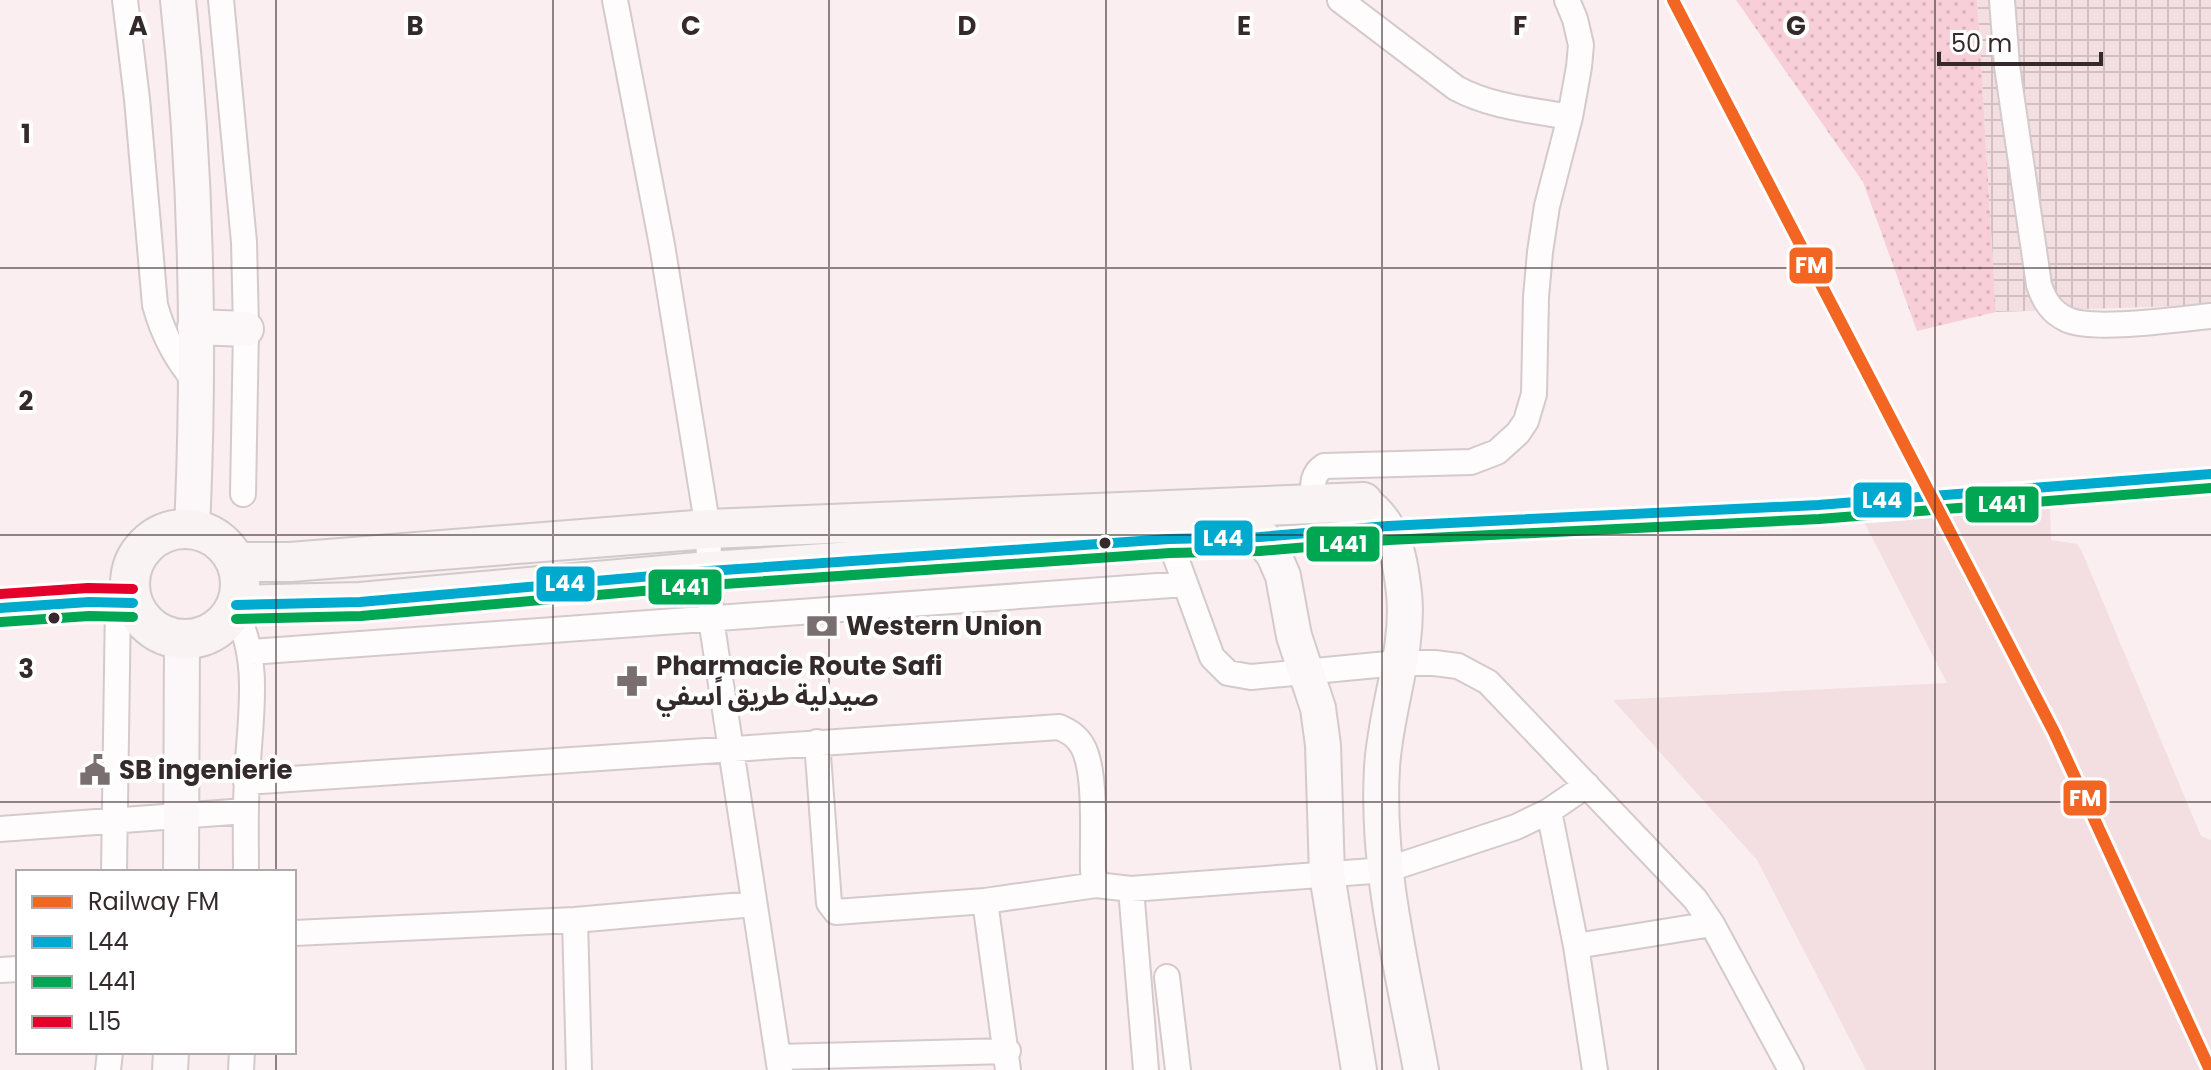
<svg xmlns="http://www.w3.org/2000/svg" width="2211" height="1070" viewBox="0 0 2211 1070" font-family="Poppins,'Noto Sans Arabic',sans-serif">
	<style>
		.built { fill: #f3dee2 }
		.industrial { fill: url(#industrial-grid) }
		.grass { fill: url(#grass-dots) }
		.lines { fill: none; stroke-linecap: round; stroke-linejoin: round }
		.street-casing { stroke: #d4cacc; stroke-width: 28 }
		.secondary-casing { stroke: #d4cacc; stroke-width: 38 }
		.primary-casing { stroke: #d1cacb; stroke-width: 42 }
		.street { stroke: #fefcfd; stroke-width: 24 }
		.secondary { stroke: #fcf7f8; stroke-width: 34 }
		.primary { stroke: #f9f3f4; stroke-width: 38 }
		.bus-1-casing { stroke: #fff; stroke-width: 16 }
		.bus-2-casing { stroke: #fff; stroke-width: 16 }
		.bus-3-casing { stroke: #fff; stroke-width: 16 }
		.bus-1 { stroke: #00a9ce; stroke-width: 10 }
		.bus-2 { stroke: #00a651; stroke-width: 10 }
		.bus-3 { stroke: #e4002b; stroke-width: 10 }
		.rail-1-casing { stroke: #fff; stroke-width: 18 }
		.rail-1 { stroke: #f26522; stroke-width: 12 }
		.grid { fill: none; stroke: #342a2c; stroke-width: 2; stroke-opacity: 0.55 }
		.bus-dot { fill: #342a2c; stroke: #fff; stroke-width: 3 }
		.labels { text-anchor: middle; stroke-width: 8; stroke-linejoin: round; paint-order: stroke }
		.poi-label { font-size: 26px; font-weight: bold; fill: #342a2c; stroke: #fff; text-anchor: start }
		.grid-label { font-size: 26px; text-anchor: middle; font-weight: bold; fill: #342a2c; stroke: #fff; stroke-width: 8; stroke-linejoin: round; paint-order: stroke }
		.line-badge { stroke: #fff; stroke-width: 3 }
		.badge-label { font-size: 22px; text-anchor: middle; font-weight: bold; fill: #fff }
	</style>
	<defs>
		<pattern id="industrial-grid" width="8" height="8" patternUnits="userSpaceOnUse" patternTransform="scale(2)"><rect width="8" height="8" fill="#f3dee2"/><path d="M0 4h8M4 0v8" fill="none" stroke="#d1bfc2"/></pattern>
		<pattern id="grass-dots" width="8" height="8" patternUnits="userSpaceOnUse" patternTransform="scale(2)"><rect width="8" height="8" fill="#f8cfd9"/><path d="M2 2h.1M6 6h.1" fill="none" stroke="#d5b2ba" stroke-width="1.8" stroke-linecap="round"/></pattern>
	</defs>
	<rect width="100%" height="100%" fill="#faeef0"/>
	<path class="built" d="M 2050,507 L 2051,540 L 2077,544 L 2082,552 L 2201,836 L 2211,840 L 2211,1070 L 1866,1070 L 1757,860 L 1613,700 L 1947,683 L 1864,522 Z"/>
	<path class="industrial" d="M 1977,0 L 2211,0 L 2211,305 L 1996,312 Z"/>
	<path class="grass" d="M 1736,0 L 1977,0 L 1996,312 L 1917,331 L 1863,182 Z"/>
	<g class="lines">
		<defs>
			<path id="street" d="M 125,0 L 137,99 L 155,305 C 163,334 175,358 195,381
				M 221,0 L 244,242 L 246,329 L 243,494
				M 615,0 L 662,245 L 708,529 L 711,619 L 780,1070
				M 1340,0 L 1456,88 C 1491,107 1531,110 1570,117
				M 2002,0 L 2007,66 L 2039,285 C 2044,300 2051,312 2066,319 C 2091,332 2179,319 2211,316
				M 1314,503 C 1313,488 1310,475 1324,466 L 1471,462 L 1497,452 L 1518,433 L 1526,421 L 1534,394 L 1536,297 L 1540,252 L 1547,206 L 1570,117 L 1579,67 L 1581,45 L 1575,19 L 1567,0
				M 1169,539 L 1212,657 L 1228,673 L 1251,677 L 1398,663 L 1434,663 L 1458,666 L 1488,682 L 1695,899 L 1712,924 L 1791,1070
				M 234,609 C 263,661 249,722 247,779 C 245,810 246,841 246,872
				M 251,652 L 1185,584
				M 817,742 L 829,903 L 836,912 L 985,901 L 1096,885 L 1131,889 L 1386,870 L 1516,827 L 1549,811 L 1587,785
				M 246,782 L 1059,727 C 1070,732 1077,736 1083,747 C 1097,774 1092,839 1093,871 L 1096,885
				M 1549,811 L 1576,946 L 1595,1070
				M 0,829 L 246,811
				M 114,872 L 118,602
				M 1131,889 L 1146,1070
				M 985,901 L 1008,1070
				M 575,920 L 579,1070
				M 294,933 L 575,920 L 754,904
				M 1576,946 L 1712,924
				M 0,970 L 18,969
				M 1167,977 L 1178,1070
				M 778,1057 L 1008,1051
				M 108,1070 L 110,1052
				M 241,1070 L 242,1052"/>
			<path id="secondary" d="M 178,0 C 197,176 200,352 192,529
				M 195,327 L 246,329
				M 1363,502 C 1394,523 1400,557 1404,593 C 1410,650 1385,710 1382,768 C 1376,869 1403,971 1421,1070
				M 1260,537 L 1274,555 L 1283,576 L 1294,636 L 1318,708 L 1323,745 L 1327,875 L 1359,1070
				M 181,872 L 182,639
				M 170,1070 L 171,1052"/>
			<path id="primary" d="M130 584a55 55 0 1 1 110 0a55 55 0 1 1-110 0Z
				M 236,562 L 290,562 L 708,529 L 1363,502
				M 236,605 L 360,602 L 709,571 L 1169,539 L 1260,537
				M 0,608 L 89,602 L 133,603"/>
		</defs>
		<use href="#street" class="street-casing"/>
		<use href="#secondary" class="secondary-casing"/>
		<use href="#primary" class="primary-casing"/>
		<use href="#street" class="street"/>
		<use href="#secondary" class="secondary"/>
		<use href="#primary" class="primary"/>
		<defs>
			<path id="bus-1" d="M 236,605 L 360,602 L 709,571 L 1169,539 L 1260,537 L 1388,526 L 1818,505 L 2211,474
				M 0,608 L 89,602 L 133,603"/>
			<path id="bus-2" d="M 236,619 L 361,616 L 710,585 L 1170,553 L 1260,551 L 1389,540 L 1819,519 L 2211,488
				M 1,622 L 89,616 L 133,617"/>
			<path id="bus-3" d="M 0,594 L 88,588 L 133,589"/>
		</defs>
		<use href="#bus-1" class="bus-1-casing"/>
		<use href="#bus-2" class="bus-2-casing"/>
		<use href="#bus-3" class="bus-3-casing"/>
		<use href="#bus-1" class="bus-1"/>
		<use href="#bus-2" class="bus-2"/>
		<use href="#bus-3" class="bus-3"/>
		<defs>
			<path id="rail-1" d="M 1673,0 L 2054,732 L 2210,1070"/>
		</defs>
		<use href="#rail-1" class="rail-1-casing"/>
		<use href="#rail-1" class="rail-1"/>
	</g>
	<path class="grid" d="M 276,0 L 276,872M 553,0 L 553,1070M 829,0 L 829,1070M 1106,0 L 1106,1070M 1382,0 L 1382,1070M 1658,0 L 1658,1070M 1935,0 L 1935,1070M 0,268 L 2211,268M 0,535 L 2211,535M 0,802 L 2211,802M 276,1052 L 276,1070"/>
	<defs>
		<symbol id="bank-bare" viewBox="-9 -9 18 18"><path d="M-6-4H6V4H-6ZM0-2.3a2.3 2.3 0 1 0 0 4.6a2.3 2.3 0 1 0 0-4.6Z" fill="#796f71" stroke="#fff" stroke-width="2.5" paint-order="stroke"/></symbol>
		<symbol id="pharmacy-bare" viewBox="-9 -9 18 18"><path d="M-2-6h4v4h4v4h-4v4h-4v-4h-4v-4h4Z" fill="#796f71" stroke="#fff" stroke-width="2.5" paint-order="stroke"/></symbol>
		<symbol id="civic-bare" viewBox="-9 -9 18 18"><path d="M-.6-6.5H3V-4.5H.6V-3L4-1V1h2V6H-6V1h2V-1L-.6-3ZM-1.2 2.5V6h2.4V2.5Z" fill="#796f71" stroke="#fff" stroke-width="2.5" paint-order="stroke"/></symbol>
	</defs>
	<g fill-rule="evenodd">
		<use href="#bank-bare" x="800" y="604" width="44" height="44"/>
		<use href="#pharmacy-bare" x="610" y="659" width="44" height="44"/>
		<use href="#civic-bare" x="73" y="748" width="44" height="44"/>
	</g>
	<g class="bus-dot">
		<circle cx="1105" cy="543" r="7"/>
		<circle cx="54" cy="618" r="7"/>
	</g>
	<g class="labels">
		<g class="poi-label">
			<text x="846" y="635">Western Union</text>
			<text x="656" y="675">Pharmacie Route Safi<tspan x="656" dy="30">صيدلية طريق اًسفي</tspan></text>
			<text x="119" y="779">SB ingenierie</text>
		</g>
	</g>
	<g class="grid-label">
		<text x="138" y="35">A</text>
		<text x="415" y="35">B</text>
		<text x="691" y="35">C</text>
		<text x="967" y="35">D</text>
		<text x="1244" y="35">E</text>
		<text x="1520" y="35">F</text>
		<text x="1796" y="35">G</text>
		<text x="26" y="143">1</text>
		<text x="26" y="410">2</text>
		<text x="26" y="678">3</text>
	</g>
	<g class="line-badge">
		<rect x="1788" y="246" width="46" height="39" rx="8" fill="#f26522"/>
		<rect x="1852" y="481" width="61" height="38" rx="8" fill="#00a9ce"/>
		<rect x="1964" y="485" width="76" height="39" rx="8" fill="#00a651"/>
		<rect x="1193" y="519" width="61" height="38" rx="8" fill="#00a9ce"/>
		<rect x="1305" y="525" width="76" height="38" rx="8" fill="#00a651"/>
		<rect x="535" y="565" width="61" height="38" rx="8" fill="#00a9ce"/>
		<rect x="647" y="568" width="76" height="38" rx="8" fill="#00a651"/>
		<rect x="2062" y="779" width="46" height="38" rx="8" fill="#f26522"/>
	</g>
	<g class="badge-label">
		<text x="1811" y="273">FM</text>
		<text x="1882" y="508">L44</text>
		<text x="2002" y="512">L441</text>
		<text x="1223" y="546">L44</text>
		<text x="1343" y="552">L441</text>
		<text x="565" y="591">L44</text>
		<text x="685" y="595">L441</text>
		<text x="2085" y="806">FM</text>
	</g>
	<rect x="16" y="870" width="280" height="184" fill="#ffffff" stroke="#aeaaab" stroke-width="2"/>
	<rect x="32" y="896" width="40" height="12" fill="#f26522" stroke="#aeaaab" stroke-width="2"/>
	<text x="88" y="910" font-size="24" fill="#342a2c">Railway FM</text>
	<rect x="32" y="936" width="40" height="12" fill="#00a9ce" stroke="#aeaaab" stroke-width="2"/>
	<text x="88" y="950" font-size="24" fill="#342a2c">L44</text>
	<rect x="32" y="976" width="40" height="12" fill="#00a651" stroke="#aeaaab" stroke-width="2"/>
	<text x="88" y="990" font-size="24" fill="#342a2c">L441</text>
	<rect x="32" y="1016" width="40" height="12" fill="#e4002b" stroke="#aeaaab" stroke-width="2"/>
	<text x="88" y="1030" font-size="24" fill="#342a2c">L15</text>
	<path d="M1939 52v12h162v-12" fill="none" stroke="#342a2c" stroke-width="4"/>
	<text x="1951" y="52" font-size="24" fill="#342a2c" stroke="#ffffff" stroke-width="6" paint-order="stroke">50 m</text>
</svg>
